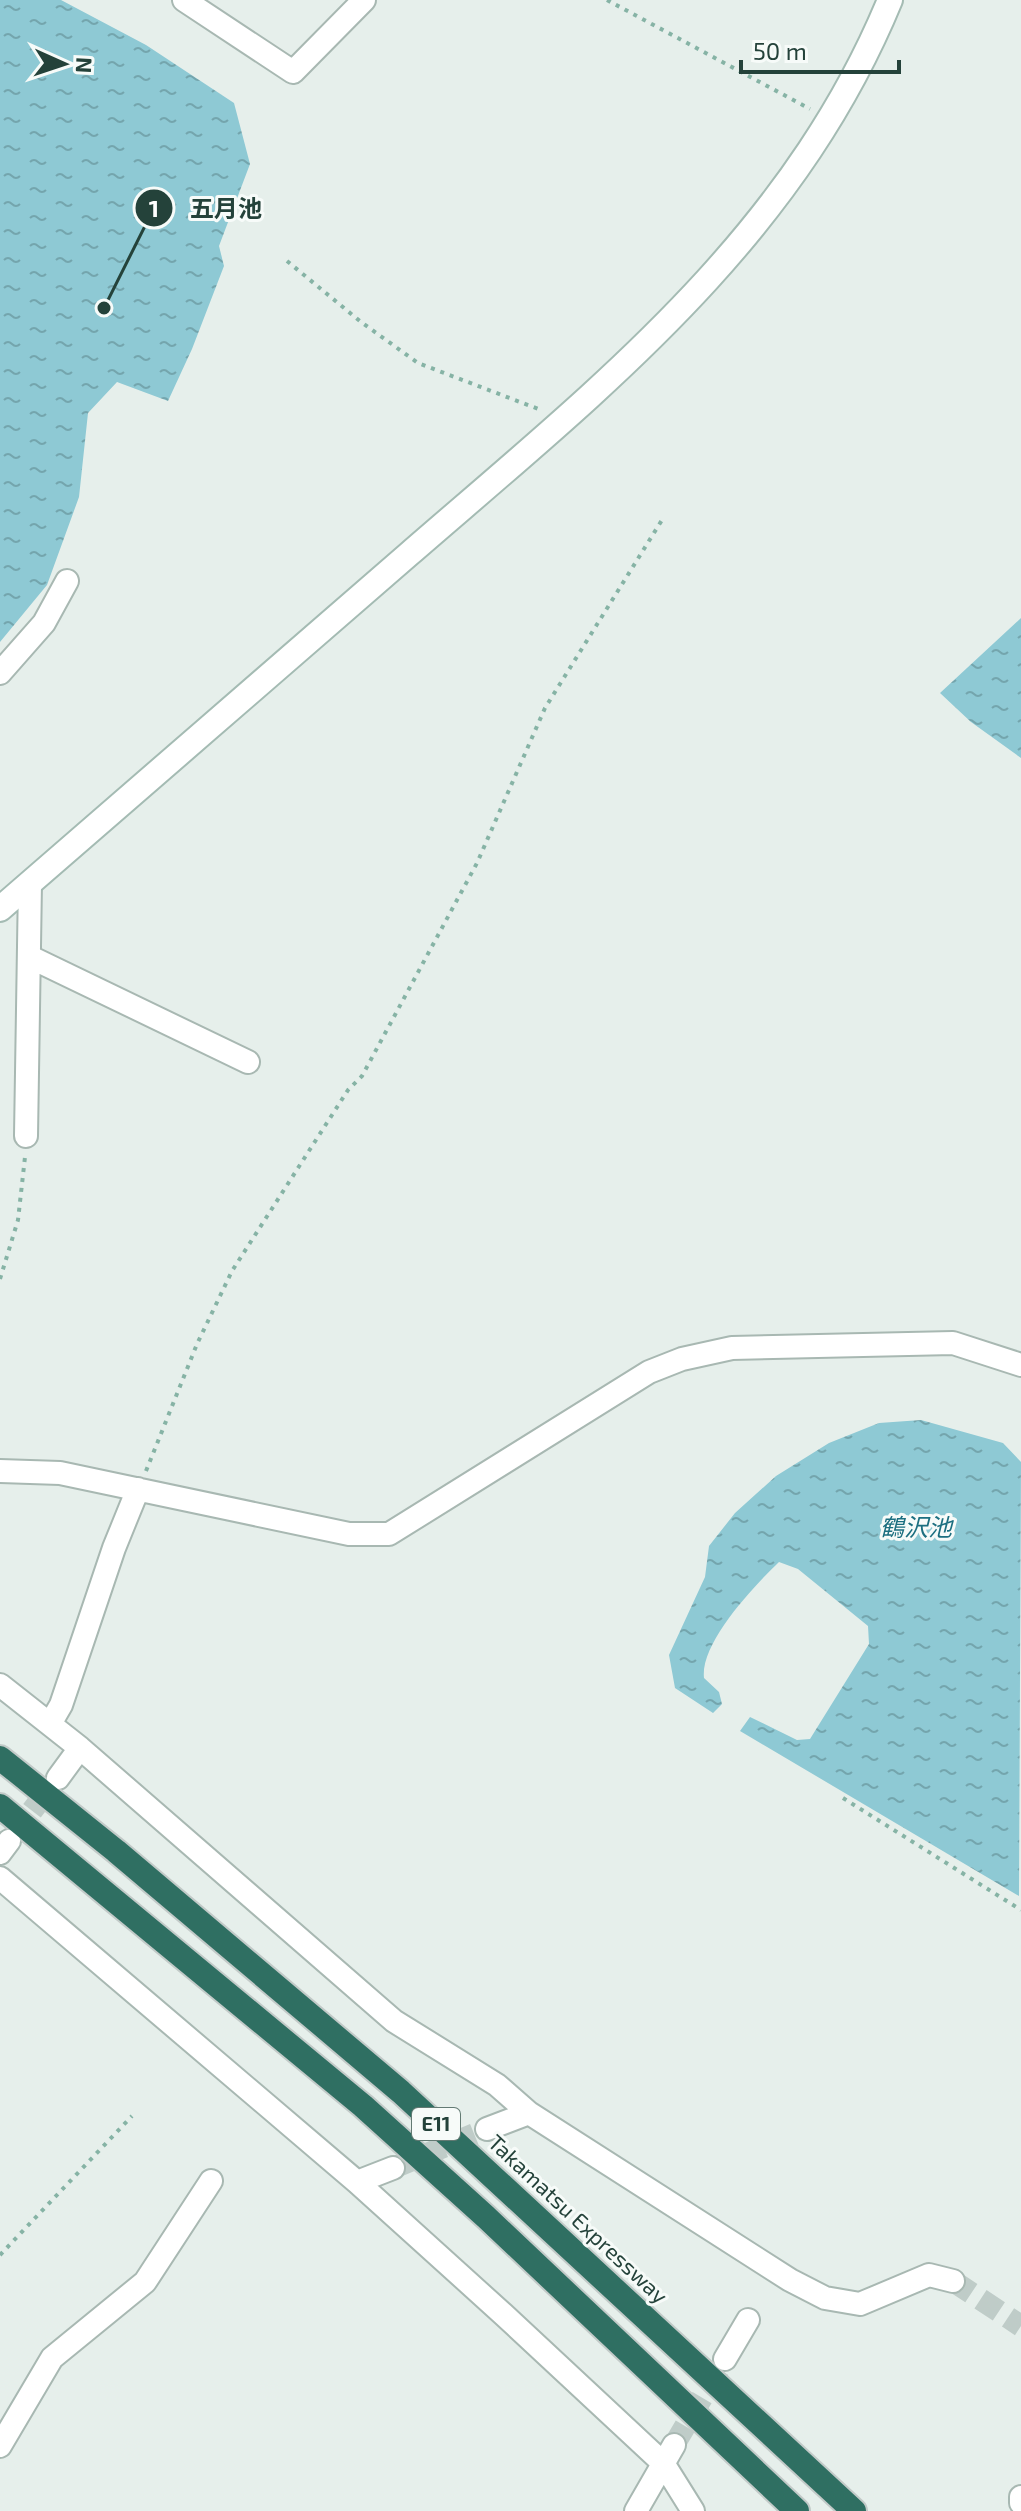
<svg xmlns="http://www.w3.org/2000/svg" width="1021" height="2511" viewBox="0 0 1021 2511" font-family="'Exo 2','Noto Sans JP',sans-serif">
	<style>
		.water { fill: url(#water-ripples) }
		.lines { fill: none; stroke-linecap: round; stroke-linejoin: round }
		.street-tunnel { stroke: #bfccc8; stroke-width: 22; stroke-dasharray: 22 11; stroke-linecap: butt }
		.street-casing { stroke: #a8b8b2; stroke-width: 26 }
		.secondary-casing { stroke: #a4bbb3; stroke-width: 28 }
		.highway-casing { stroke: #c2cac8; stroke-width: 28 }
		.path { stroke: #86b3a5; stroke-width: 4; stroke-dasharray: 4 6; stroke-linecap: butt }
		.street { stroke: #fff; stroke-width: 22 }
		.secondary { stroke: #fff; stroke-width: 24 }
		.highway { stroke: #2f6f62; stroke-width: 24 }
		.labels { text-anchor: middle; stroke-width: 6; stroke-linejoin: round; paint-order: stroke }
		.shield { fill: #f7fbf9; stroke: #637a73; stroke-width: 2 }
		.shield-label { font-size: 20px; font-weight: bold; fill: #24423a }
		.street-label { font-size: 22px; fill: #24423a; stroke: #f7fbf9 }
		.water-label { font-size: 24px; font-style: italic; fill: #1c6f80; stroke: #f7fbf9 }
		.leader { fill: none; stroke: #24423a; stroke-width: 3 }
		.callout-dot { fill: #24423a; stroke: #f7fbf9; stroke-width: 3 }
		.mark-label { font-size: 24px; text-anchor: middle; font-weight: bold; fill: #fff }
		.callout-label { font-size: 24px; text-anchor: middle; font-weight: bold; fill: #24423a; stroke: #f7fbf9; stroke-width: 6; stroke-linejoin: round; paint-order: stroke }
	</style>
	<defs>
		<pattern id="water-ripples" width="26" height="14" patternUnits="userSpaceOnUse" patternTransform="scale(2)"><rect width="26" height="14" fill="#8ec9d4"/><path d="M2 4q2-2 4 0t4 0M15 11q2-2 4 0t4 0" fill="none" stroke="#74a5ad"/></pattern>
	</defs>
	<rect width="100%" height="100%" fill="#e6efeb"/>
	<path class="water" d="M 0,0 L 61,0 L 146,45 L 234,103 L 250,164 L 219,246 L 224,266 L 192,349 L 168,401 L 117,382 L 88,413 L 79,497 L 47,585 L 0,642 Z
		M 1021,618 L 1021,758 L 971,722 L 940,693 Z
		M 921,1420 L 1003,1443 L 1021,1462 L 1019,1896 L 740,1731 L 750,1717 L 797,1740 L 810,1739 L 869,1644 L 868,1626 L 798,1569 L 779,1562 C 754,1586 700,1643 704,1678 L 719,1692 L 722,1704 L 713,1713 L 675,1688 L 669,1655 L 705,1577 L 709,1546 L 735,1513 L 776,1476 L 829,1443 L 879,1423 Z"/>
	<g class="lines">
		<path class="street-tunnel" d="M 12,1837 L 54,1782
			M 393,2168 L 487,2129
			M 953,2281 L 1021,2326
			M 674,2445 L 725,2359"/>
		<defs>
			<path id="street" d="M 184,0 L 293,72 L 364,0
				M 0,673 L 44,623 L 67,581
				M 30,957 L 248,1062
				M 26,1136 L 30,883
				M 0,1471 L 60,1473 L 349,1534 L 389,1534 L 649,1372 L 682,1359 L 732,1348 L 953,1343 L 1021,1365
				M 0,1685 L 80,1748 L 394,2021 L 497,2085 L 529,2113 L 790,2280 L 825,2298 L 860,2304 L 929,2275 L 953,2281
				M 50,1724 L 61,1705 L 114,1548 L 138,1489
				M 58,1778 L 80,1748
				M 0,1853 L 9,1841
				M 0,1878 L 357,2182 L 503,2314 L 663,2463 L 693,2511
				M 487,2129 L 529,2113
				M 357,2182 L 393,2168
				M 725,2359 L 748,2320
				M 0,2446 L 52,2358 L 145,2282 L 211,2181
				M 1021,2497 L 1021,2503
				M 636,2511 L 674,2445"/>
			<path id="secondary" d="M 0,909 C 136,791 273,672 409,554 C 599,389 791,240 890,0"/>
			<path id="highway" d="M 0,1758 L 116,1851 L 401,2092 L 854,2511
				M 0,1806 L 363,2106 L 486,2217 L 797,2511"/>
		</defs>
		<use href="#street" class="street-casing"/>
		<use href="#secondary" class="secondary-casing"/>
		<use href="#highway" class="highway-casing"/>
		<path class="path" d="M 607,0 L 810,109
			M 287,261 L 361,322 L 418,363 L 541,410
			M 0,1279 L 18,1220 L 25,1157
			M 146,1471 L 197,1344 L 232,1271 L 348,1090 L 362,1076 L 477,863 L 545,708 L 662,520
			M 843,1798 L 1021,1910
			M 0,2255 L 132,2116"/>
		<use href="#street" class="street"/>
		<use href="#secondary" class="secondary"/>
		<use href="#highway" class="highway"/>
	</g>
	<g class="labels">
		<rect class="shield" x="412" y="2108" width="48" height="32" rx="6"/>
		<g class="shield-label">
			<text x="436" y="2131">E11</text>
		</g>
		<g class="street-label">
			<text transform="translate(578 2219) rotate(43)" y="8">Takamatsu Expressway</text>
		</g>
		<g class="water-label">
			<text x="916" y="1536">鶴沢池</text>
		</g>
	</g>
	<path class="leader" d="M104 308L154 208"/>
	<g class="callout-dot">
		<circle cx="104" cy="308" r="8"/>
		<circle cx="154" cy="208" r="20"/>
	</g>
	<g class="mark-label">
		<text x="154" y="217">1</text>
	</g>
	<g class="callout-label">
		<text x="226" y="217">五月池</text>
	</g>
	<g transform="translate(64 64) rotate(93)" stroke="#f7fbf9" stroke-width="6" paint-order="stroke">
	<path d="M0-6L14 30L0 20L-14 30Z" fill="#24423a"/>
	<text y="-12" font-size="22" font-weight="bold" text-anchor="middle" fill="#24423a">N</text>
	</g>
	<path d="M741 60v12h158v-12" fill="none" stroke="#24423a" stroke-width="4"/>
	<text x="753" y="60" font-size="24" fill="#24423a" stroke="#f7fbf9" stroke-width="6" paint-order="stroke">50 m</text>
</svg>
